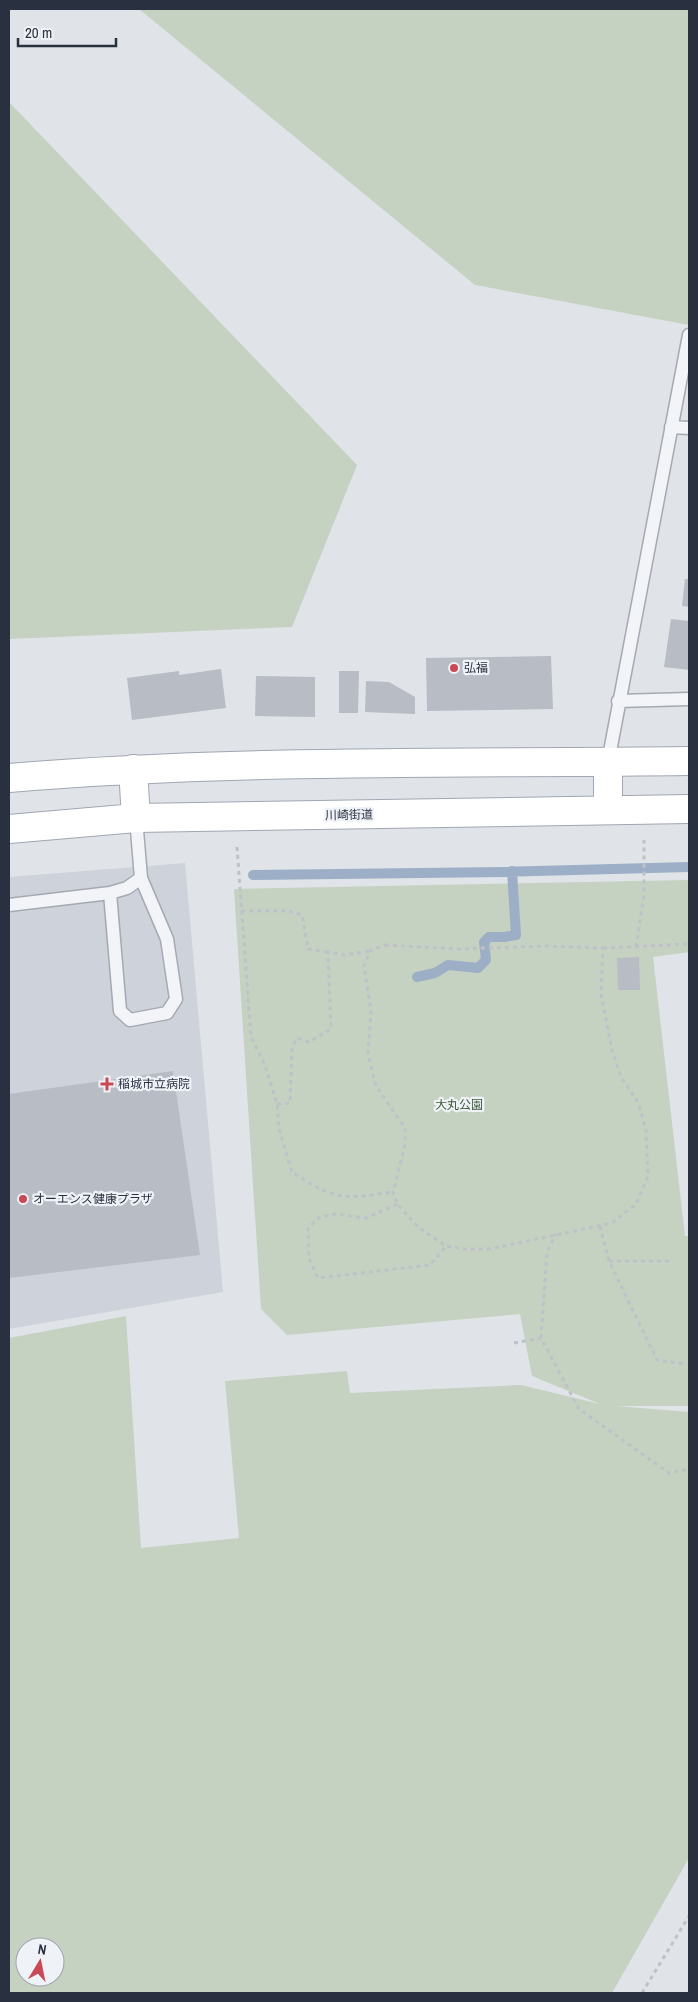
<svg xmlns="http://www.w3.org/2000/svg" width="698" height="2002" viewBox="0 0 698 2002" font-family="'Archivo Narrow','Noto Sans JP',sans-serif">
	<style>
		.built { fill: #ced2da }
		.green { fill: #c5d2c1; fill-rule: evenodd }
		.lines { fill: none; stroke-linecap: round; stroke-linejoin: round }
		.stream { stroke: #9cafc7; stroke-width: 10 }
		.building { fill: #b7bcc5 }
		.service-casing { stroke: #a5aab2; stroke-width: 15 }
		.primary-casing { stroke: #9fa7b3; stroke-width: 30 }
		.path { stroke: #bec1c7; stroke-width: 3; stroke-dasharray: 4 4; stroke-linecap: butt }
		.service { stroke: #f2f4f7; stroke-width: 12 }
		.primary { stroke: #fff; stroke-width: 28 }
		.poi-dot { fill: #c94957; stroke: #eff2f6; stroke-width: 2 }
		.labels { text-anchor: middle; stroke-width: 4.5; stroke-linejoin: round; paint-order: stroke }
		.poi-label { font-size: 12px; fill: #29303f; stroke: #eff2f6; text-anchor: start }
		.street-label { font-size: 12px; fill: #29303f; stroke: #eff2f6 }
		.park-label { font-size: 12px; fill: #3c5a37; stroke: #eff2f6 }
	</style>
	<rect width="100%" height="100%" fill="#e0e3e8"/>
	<path class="built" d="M 185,863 L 223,1292 L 9,1329 L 9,877 Z"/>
	<path class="green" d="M 139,9 L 689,9 L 689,325 L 475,285 Z
		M 9,102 L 357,465 L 292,627 L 9,639 Z
		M 689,880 L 689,952 L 653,957 L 685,1236 L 689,1236 L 689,1406 L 616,1406 L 689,1412 L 689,1858 L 612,1993 L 9,1993 L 9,1338 L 126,1316 L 141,1548 L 239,1538 L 225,1381 L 347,1371 L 350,1393 L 521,1385 L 600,1404 L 532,1376 L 520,1314 L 287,1335 L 261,1309 L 234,889 ZM 25,1947 L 55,1947 L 55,1977 L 25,1977 Z"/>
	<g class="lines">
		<path class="stream" d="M 253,875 L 502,872 L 689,867
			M 417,977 L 435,973 L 448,965 L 478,968 L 486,960 L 484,942 L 489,937 L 505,937 L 516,935 L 512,871"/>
	</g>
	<path class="building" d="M 685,579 L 689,579 L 689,607 L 682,606 Z
		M 671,619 L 689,621 L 689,670 L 664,667 Z
		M 551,656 L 553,709 L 427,711 L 426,658 Z
		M 221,669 L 226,708 L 132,720 L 127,678 L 179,671 L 179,675 Z
		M 339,671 L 359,671 L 358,713 L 339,713 Z
		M 256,676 L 315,677 L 315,717 L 255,716 Z
		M 366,681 L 389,682 L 415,697 L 415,714 L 365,712 Z
		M 639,957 L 640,990 L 618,990 L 617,958 Z
		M 173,1071 L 200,1255 L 9,1278 L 9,1094 Z"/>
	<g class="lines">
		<defs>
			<path id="service" d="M 671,427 L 689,428
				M 618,701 L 689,699
				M 608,762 L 689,335
				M 110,893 L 120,1011 L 130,1020 L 167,1013 L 176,999 L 167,939 L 141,878 L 136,818
				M 9,905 L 110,893 L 127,888 L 141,878"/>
			<path id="primary" d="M 608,762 L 608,810
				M 133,769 L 136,818
				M 9,778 C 235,759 462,764 689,761
				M 9,829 L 136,818 L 689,809"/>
		</defs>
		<use href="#service" class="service-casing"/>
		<use href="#primary" class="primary-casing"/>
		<path class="path" d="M 237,847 L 251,1037 L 265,1065 L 277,1104 L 279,1129 L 292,1172 C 305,1180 318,1190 334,1194 C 352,1200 374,1194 393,1192
			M 241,911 L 289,911 L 302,915 L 308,949 L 328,952
			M 385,945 L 458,949 L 546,946 L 603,948 L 601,994 L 612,1050 L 621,1077 L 638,1102 L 646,1130 L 648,1176 L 636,1204 L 612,1223 L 490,1249 L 464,1249 L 446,1246 L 418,1227 L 397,1204 L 393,1192 L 405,1145 L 405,1128 L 376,1086 L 368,1054 L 371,1011 L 364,966 L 370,951 Z
			M 636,947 L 644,895 L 644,840
			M 603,948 L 689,944
			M 277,1104 L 290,1103 L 292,1048 L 297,1038 L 309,1042 L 331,1029 L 328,952 L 345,955 L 370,951
			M 397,1204 L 366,1218 L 336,1214 L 320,1217 L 308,1228 L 309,1259 L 318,1278 L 430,1265 L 446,1246
			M 600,1226 L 609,1261 L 657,1360 L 685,1364
			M 609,1261 L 673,1261
			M 541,1338 L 547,1252 L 556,1234
			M 514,1343 L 541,1338 L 579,1409 L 669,1473 L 689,1469
			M 642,1993 L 689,1916"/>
		<use href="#service" class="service"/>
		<use href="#primary" class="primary"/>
	</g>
	<g class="poi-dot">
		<circle cx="454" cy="668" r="5"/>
		<path d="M104.5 1076.5h5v5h5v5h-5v5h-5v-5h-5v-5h5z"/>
		<circle cx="23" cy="1199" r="5"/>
	</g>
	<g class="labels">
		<g class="poi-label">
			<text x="464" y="672">弘福</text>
			<text x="118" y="1088">稲城市立病院</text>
			<text x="33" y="1203">オーエンス健康プラザ</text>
		</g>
		<g class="street-label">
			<text transform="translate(349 815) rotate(-1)" y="4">川崎街道</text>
		</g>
		<g class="park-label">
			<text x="459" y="1109">大丸公園</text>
		</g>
	</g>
	<rect width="698" height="2002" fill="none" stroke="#29303f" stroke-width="20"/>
	<g transform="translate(40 1962) rotate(10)"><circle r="24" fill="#eff2f6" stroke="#a0a4ad"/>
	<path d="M0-4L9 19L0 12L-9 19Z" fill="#c94957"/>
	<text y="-8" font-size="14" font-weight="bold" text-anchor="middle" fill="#29303f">N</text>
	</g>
	<path d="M18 38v8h98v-8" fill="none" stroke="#29303f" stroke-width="2.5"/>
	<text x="25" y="38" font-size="15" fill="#29303f" stroke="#eff2f6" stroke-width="4" paint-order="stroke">20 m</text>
</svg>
